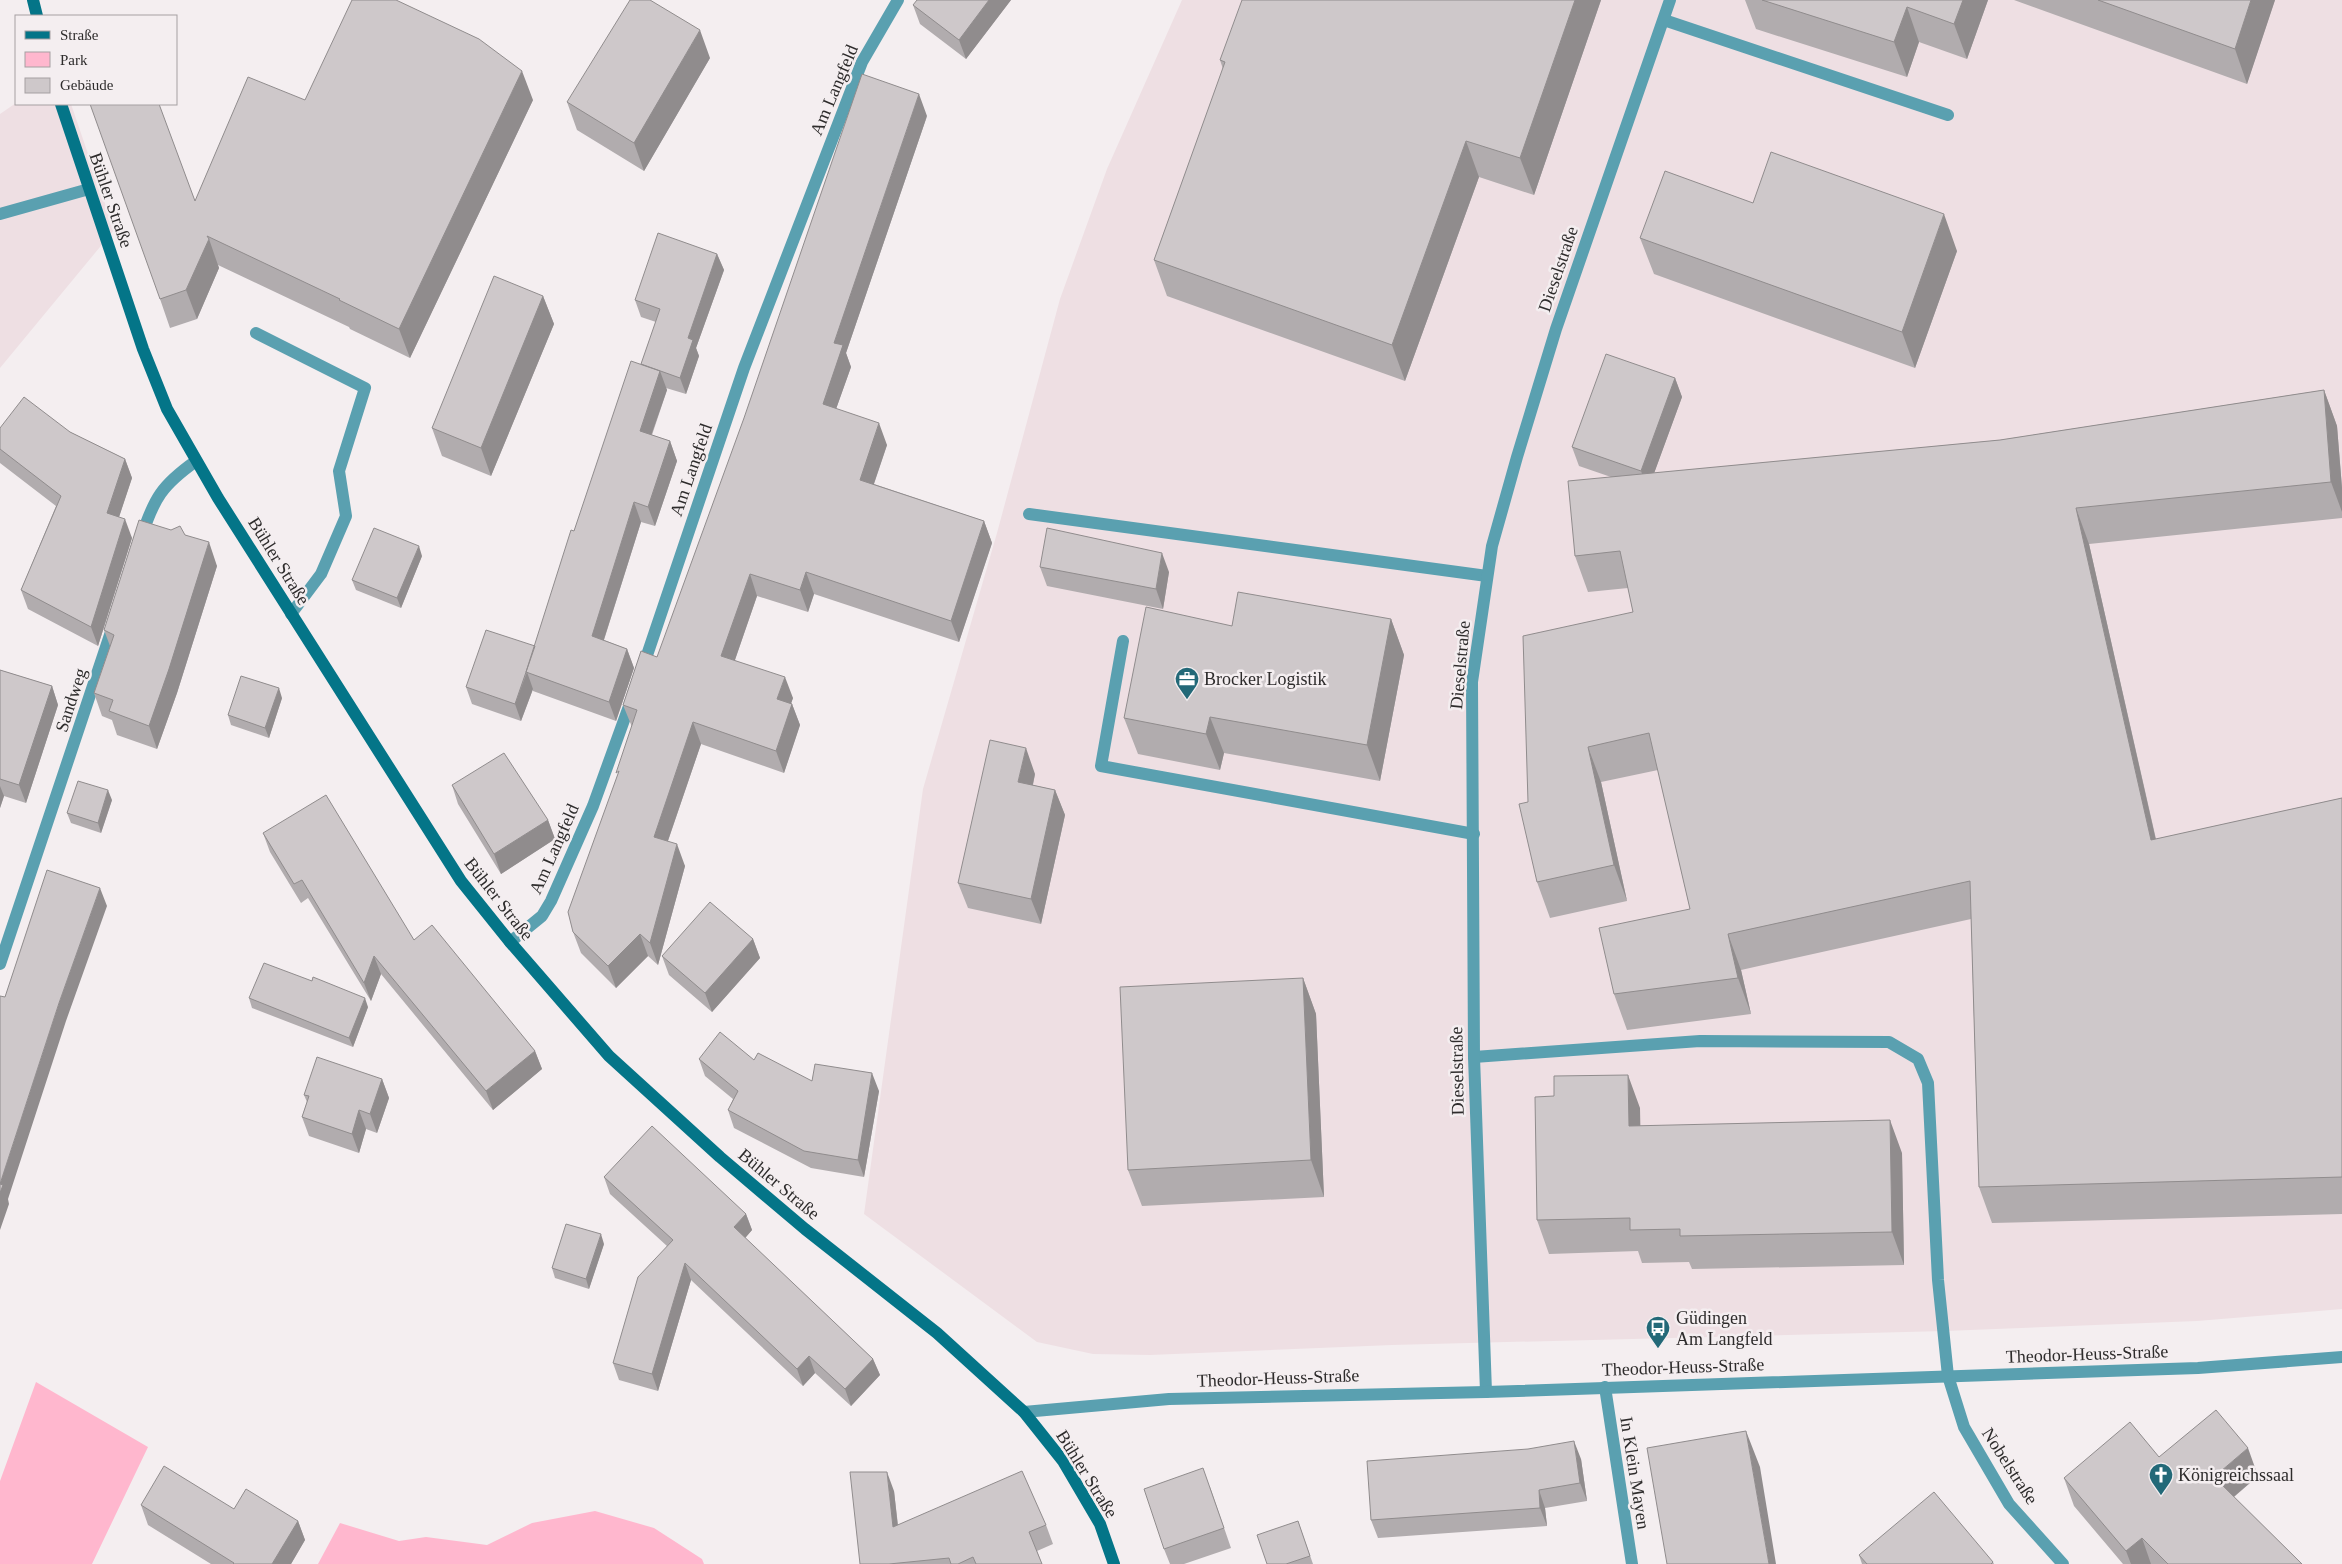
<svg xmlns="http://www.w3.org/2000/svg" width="2342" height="1564" viewBox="0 0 2342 1564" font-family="Georgia,serif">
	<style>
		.built { fill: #eedfe3 }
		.green { fill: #ffb7ce }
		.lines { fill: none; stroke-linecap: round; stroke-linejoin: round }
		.service { stroke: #5aa0b0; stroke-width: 12 }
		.minor { stroke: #5aa0b0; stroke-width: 12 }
		.tertiary { stroke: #5aa0b0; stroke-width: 12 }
		.secondary { stroke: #047588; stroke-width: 12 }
		.wall { fill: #b1acae }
		.shaded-wall { fill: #908c8d }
		.building { fill: #cec8ca; stroke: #908c8d }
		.labels { text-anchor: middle; stroke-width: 5; stroke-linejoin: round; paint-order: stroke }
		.street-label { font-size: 18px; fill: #2e2c2c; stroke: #f4eef0 }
		.poi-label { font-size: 18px; fill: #2e2c2c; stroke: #f4eef0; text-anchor: start }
	</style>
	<rect width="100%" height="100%" fill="#f4eef0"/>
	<path class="built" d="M 1182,0 L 2342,0 L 2342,1309 L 2197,1321 L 1945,1331 L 1392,1345 L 1150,1355 L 1093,1354 L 1037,1342 L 864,1214 L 923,789 L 997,533 L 1060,299 L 1107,169 Z
		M 16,103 L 71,104 L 114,230 L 0,368 L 0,114 Z"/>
	<path class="green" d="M 36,1382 L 148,1447 L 92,1564 L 0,1564 L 0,1481 Z
		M 595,1511 L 654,1528 L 702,1559 L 704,1564 L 318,1564 L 340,1523 L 399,1541 L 426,1537 L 487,1545 L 532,1523 Z"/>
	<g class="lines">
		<path class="service" d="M 1664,20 L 1948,115
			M 0,214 L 89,189
			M 256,333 L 365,388 L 339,471 L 346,516 L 321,574 L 291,614
			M 1029,514 L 1487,576
			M 1123,641 L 1101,766 L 1474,834
			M 1474,1057 L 1700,1041 L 1889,1042 L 1918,1059 L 1928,1083 L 1938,1280 L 1948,1376
			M 1605,1387 L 1632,1564"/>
		<path class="minor" d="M 141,538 C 154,498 162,485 196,461
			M 642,670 L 744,368 L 862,62 L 898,0
			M 510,942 L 542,916 L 551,901 L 593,806 L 632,698
			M 0,964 L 113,626
			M 1948,1376 L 1964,1427 L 2009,1504 L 2063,1564
			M 1486,1392 L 1474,1057 L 1472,682 L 1492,546 L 1517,457 L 1556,329 L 1670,0"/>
		<path class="tertiary" d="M 1024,1412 L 1169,1399 L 1486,1392 L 2198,1368 L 2342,1357"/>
		<path class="secondary" d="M 33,0 L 37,16
			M 61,104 L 143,349 L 167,409 L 218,498 L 461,881 L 510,942 L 609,1056 L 720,1157 L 805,1229 L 937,1333 L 1024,1412 L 1063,1461 L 1100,1524 L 1114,1564"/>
	</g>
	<path class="wall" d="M 1011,0 L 966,59 L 920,24 L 913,5 Z
		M 1601,0 L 1534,195 L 1479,177 L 1405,381 L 1167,296 L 1154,260 L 1223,69 L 1220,60 Z
		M 1745,0 L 1988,0 L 1967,59 L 1919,42 L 1907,77 L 1756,29 Z
		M 2014,0 L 2275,0 L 2247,84 Z
		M 710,58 L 644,171 L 577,130 L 567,102 Z
		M 305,100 L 533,100 L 410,358 L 350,329 L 349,327 L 218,265 L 219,268 L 197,319 L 170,328 L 160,299 L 195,201 Z
		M 927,116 L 846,353 L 851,367 L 836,409 L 887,445 L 874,484 L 984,521 L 992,543 L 959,642 L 814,594 L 808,612 L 757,596 L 735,660 L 793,698 L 791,703 L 792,704 L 800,725 L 784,773 L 701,744 L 668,841 L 685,866 L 658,965 L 648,956 L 616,988 L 581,953 L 573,932 L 632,727 L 623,705 L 657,657 Z
		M 1640,238 L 1957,251 L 1915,368 L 1654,274 Z
		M 717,254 L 724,270 L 696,348 L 699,356 L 686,394 L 666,388 L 667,390 L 652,435 L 670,441 L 677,461 L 655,526 L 641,522 L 604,640 L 627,649 L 634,668 L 616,721 L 533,691 L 533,689 L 521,721 L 472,704 L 466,687 L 535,646 L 574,531 L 641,364 L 656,322 L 641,317 L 635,300 Z
		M 543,296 L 554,324 L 491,476 L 442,456 L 432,428 Z
		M 1675,378 L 1682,397 L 1654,473 L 2000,440 L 2324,390 L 2337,426 L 2342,488 L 2342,518 L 2089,544 L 2156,839 L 2342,798 L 2342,1214 L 1992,1223 L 1979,1187 L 1971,919 L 1741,970 L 1751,1014 L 1627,1030 L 1614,994 L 1690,909 L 1658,770 L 1601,782 L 1627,901 L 1550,918 L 1537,882 L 1528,802 L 1633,612 L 1628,588 L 1588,592 L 1575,556 L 1611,477 L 1579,466 L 1572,447 Z
		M 0,428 L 70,432 L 125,459 L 132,478 L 119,517 L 132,538 L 98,646 L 28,609 L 21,590 L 56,506 L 0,463 Z
		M 185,535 L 217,566 L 177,693 L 157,749 L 117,735 L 112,720 L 102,716 L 94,693 L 110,646 L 104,630 Z
		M 422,556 L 401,608 L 356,590 L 352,580 Z
		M 1040,567 L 1169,572 L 1163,609 L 1047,586 Z
		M 1391,619 L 1404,655 L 1380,781 L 1224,753 L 1220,770 L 1138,754 L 1124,718 L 1232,626 Z
		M 0,670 L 52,686 L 58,705 L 26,803 L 4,796 L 0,808 Z
		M 282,698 L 269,738 L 231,725 L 228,715 Z
		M 1035,774 L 1033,785 L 1055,790 L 1065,815 L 1041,924 L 968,908 L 958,883 Z
		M 452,785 L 548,820 L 555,839 L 501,874 L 458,804 Z
		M 112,800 L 101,833 L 71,823 L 67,813 Z
		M 263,833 L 414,940 L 535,1051 L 542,1069 L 493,1110 L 381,974 L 371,1001 L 308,898 L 301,903 L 270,852 Z
		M 753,939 L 760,958 L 712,1012 L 669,975 L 662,956 Z
		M 1303,978 L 1316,1014 L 1324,1197 L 1142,1206 L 1128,1170 Z
		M 249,998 L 368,1007 L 353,1047 L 252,1008 Z
		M 699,1059 L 754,1060 L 812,1081 L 879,1091 L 864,1177 L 811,1168 L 734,1128 L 728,1110 L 733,1099 L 705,1076 Z
		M 382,1079 L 389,1098 L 377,1133 L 366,1129 L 359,1153 L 309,1136 L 302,1117 L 307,1102 L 304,1095 Z
		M 1554,1096 L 1640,1108 L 1640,1126 L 1902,1153 L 1904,1265 L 1692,1269 L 1689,1262 L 1642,1263 L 1638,1251 L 1549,1254 L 1537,1220 Z
		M 604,1177 L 746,1214 L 752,1230 L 745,1238 L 873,1359 L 880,1375 L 851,1406 L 815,1373 L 803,1386 L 691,1280 L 658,1391 L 619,1380 L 613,1363 L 667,1246 L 610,1194 Z
		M 604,1244 L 589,1289 L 555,1278 L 552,1268 Z
		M 2159,1457 L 2258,1476 L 2234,1497 L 2302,1564 L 2123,1564 L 2074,1506 L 2064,1478 Z
		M 1581,1459 L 1587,1501 L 1545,1508 L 1547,1526 L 1378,1538 L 1371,1520 Z
		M 1210,1487 L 1231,1548 L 1184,1564 L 1170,1564 L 1164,1549 Z
		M 894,1491 L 898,1525 L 1046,1525 L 1053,1544 L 1037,1551 L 1042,1564 L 860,1564 Z
		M 141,1505 L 234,1509 L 298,1521 L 305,1540 L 291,1564 L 211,1564 L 148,1525 Z
		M 1298,1521 L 1313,1564 L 1267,1564 Z
		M 1859,1555 L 1993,1562 L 1994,1564 L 1862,1564 Z"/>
	<path class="shaded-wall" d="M 989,0 L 1011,0 L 966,59 L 959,40 Z
		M 1575,0 L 1601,0 L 1534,195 L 1520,158 Z
		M 1963,0 L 1988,0 L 1967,59 L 1954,24 Z
		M 2251,0 L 2275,0 L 2247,84 L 2235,49 Z
		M 1907,7 L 1919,42 L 1907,77 L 1894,42 Z
		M 700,30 L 710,58 L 644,171 L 634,143 Z
		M 522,71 L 533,100 L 410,358 L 399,329 Z
		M 919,94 L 927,116 L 846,353 L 851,367 L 830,426 L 823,404 L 834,343 Z
		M 1466,141 L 1479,177 L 1405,381 L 1392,345 Z
		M 1944,214 L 1957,251 L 1915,368 L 1902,332 Z
		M 209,239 L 219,268 L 197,319 L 186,290 Z
		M 717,254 L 724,270 L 696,348 L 699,356 L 686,394 L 680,378 L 688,338 Z
		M 543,296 L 554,324 L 491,476 L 481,448 Z
		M 660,371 L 667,390 L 646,450 L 640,431 Z
		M 1675,378 L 1682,397 L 1648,490 L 1641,471 Z
		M 2324,390 L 2337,426 L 2342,488 L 2342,512 L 2331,482 Z
		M 879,423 L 887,445 L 868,501 L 860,480 Z
		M 670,441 L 677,461 L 655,526 L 648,507 Z
		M 125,459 L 132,478 L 114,532 L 107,513 Z
		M 634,502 L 641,522 L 599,655 L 592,636 Z
		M 2076,508 L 2089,544 L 2164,876 L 2151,840 Z
		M 125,519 L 132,538 L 98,646 L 91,627 Z
		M 984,521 L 992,543 L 959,642 L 951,621 Z
		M 209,542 L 217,566 L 177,693 L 157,749 L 149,726 Z
		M 419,546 L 422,556 L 401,608 L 397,598 Z
		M 1162,553 L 1169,572 L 1163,609 L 1156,589 Z
		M 806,572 L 814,594 L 808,612 L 800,590 Z
		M 750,574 L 757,596 L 729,677 L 721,656 Z
		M 1391,619 L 1404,655 L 1380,781 L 1367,745 Z
		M 627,649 L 634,668 L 616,721 L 609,702 Z
		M 527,672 L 533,689 L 521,721 L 515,704 Z
		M 785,677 L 793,698 L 785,721 L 777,699 Z
		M 52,686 L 58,705 L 26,803 L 19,785 Z
		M 279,688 L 282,698 L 269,738 L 265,728 Z
		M 792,704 L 800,725 L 784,773 L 776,751 Z
		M 1210,717 L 1224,753 L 1220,770 L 1206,734 Z
		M 693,722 L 701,744 L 662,858 L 654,837 Z
		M 1588,747 L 1601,782 L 1627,901 L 1614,865 Z
		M 1026,748 L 1035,774 L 1028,807 L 1018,782 Z
		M 0,786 L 4,796 L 0,808 Z
		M 108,790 L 112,800 L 101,833 L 98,823 Z
		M 1055,790 L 1065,815 L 1041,924 L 1031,899 Z
		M 548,820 L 555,839 L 501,874 L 494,854 Z
		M 677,844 L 685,866 L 658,965 L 650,943 Z
		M 100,888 L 107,906 L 66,1021 L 8,1199 L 9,1204 L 0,1230 L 0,1184 L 59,1003 Z
		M 640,934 L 648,956 L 616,988 L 608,966 Z
		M 1728,934 L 1741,970 L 1751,1014 L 1738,978 Z
		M 753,939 L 760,958 L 712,1012 L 705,993 Z
		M 374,956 L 381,974 L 371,1001 L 364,983 Z
		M 1303,978 L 1316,1014 L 1324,1197 L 1311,1160 Z
		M 365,998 L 368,1007 L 353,1047 L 349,1038 Z
		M 535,1051 L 542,1069 L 493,1110 L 486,1091 Z
		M 872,1073 L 879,1091 L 864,1177 L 858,1160 Z
		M 1628,1075 L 1640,1108 L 1641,1159 L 1629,1126 Z
		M 382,1079 L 389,1098 L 377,1133 L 370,1114 Z
		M 359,1110 L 366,1129 L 359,1153 L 352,1134 Z
		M 1890,1120 L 1902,1153 L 1904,1265 L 1892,1232 Z
		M 746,1214 L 752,1230 L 740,1244 L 734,1227 Z
		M 601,1234 L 604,1244 L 589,1289 L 586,1279 Z
		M 685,1263 L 691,1280 L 658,1391 L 652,1374 Z
		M 809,1356 L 815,1373 L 803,1386 L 797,1369 Z
		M 873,1359 L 880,1375 L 851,1406 L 845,1389 Z
		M 1746,1431 L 1760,1467 L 1776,1564 L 1769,1564 Z
		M 1574,1441 L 1581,1459 L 1587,1501 L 1580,1483 Z
		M 2248,1448 L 2258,1476 L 2224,1505 L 2214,1477 Z
		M 887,1472 L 894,1491 L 900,1546 L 893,1527 Z
		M 1539,1490 L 1545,1508 L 1547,1526 L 1540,1508 Z
		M 298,1521 L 305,1540 L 291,1564 L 272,1564 Z
		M 2142,1538 L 2151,1564 L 2131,1564 L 2126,1551 Z"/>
	<path class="building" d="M 352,0 L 396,0 L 479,39 L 522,71 L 399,329 L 339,300 L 340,299 L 207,236 L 209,239 L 186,290 L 160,299 L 90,104 L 159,104 L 195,201 L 248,77 L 305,100 Z
		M 630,0 L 650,0 L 700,30 L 634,143 L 567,102 Z
		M 917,0 L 989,0 L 959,40 L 913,5 Z
		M 1242,0 L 1575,0 L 1520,158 L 1466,141 L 1392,345 L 1154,260 L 1225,62 L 1220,60 Z
		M 1762,0 L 1963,0 L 1954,24 L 1907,7 L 1894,42 Z
		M 2098,0 L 2251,0 L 2235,49 Z
		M 862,74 L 919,94 L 834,343 L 843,345 L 823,404 L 879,423 L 860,480 L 984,521 L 951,621 L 806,572 L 800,590 L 750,574 L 721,656 L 785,677 L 777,699 L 792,704 L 776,751 L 693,722 L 654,837 L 677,844 L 650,943 L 640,934 L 608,966 L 573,932 L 568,912 L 619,771 L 616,773 L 637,710 L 623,705 L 641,651 L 657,657 L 744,418 Z
		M 1771,152 L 1944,214 L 1902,332 L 1640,238 L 1665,171 L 1753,203 Z
		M 658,233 L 717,254 L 688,338 L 693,340 L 680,378 L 641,364 L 660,309 L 635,300 Z
		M 494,276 L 543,296 L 481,448 L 432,428 Z
		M 1606,354 L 1675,378 L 1641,471 L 1572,447 Z
		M 631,361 L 660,371 L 640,431 L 670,441 L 648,507 L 634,502 L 592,636 L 627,649 L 609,702 L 526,672 L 571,530 L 574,531 Z
		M 2324,390 L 2331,482 L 2076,508 L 2151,840 L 2342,798 L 2342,1177 L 1979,1187 L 1970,881 L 1728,934 L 1738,978 L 1614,994 L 1599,928 L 1690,909 L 1649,733 L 1588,747 L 1614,865 L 1537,882 L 1519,804 L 1528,802 L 1523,636 L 1633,612 L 1620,551 L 1575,556 L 1568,481 L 2000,440 Z
		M 24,397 L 70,432 L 125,459 L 107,513 L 125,519 L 91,627 L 21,590 L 61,496 L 0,449 L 0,428 Z
		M 139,520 L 171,530 L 180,526 L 185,535 L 209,542 L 169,669 L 149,726 L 109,711 L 113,700 L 94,693 L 114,635 L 104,630 Z
		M 374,528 L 419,546 L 397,598 L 352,580 Z
		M 1047,528 L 1162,553 L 1156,589 L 1040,567 Z
		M 1238,592 L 1391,619 L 1367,745 L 1210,717 L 1206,734 L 1124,718 L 1146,607 L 1232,626 Z
		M 486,630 L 535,646 L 515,704 L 466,687 Z
		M 0,670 L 52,686 L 19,785 L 0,779 Z
		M 241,676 L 279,688 L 265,728 L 228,715 Z
		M 990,740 L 1026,748 L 1018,782 L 1055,790 L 1031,899 L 958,883 Z
		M 504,753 L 548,820 L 494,854 L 452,785 Z
		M 78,781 L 108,790 L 98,823 L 67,813 Z
		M 326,795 L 414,940 L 432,925 L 535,1051 L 486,1091 L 374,956 L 364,983 L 302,880 L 294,884 L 263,833 Z
		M 47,870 L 100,888 L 59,1003 L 0,1184 L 0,996 L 5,997 Z
		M 710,902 L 753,939 L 705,993 L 662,956 Z
		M 264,963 L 312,981 L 313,977 L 365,998 L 349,1038 L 249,998 Z
		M 1303,978 L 1311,1160 L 1128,1170 L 1120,987 Z
		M 720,1032 L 754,1060 L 758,1053 L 812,1081 L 815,1064 L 872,1073 L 858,1160 L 804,1151 L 728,1110 L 738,1091 L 699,1059 Z
		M 317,1057 L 382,1079 L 370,1114 L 359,1110 L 352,1134 L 302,1117 L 309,1096 L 304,1095 Z
		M 1628,1075 L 1629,1126 L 1890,1120 L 1892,1232 L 1680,1236 L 1680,1229 L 1630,1230 L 1630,1218 L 1537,1220 L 1535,1097 L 1554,1096 L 1554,1076 Z
		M 652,1126 L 746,1214 L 734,1227 L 873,1359 L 845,1389 L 809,1356 L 797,1369 L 685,1263 L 652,1374 L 613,1363 L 638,1277 L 673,1240 L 604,1177 Z
		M 0,1184 L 3,1185 L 0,1193 Z
		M 566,1224 L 601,1234 L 586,1279 L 552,1268 Z
		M 2216,1410 L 2248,1448 L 2214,1477 L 2302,1564 L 2168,1564 L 2142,1538 L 2126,1551 L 2064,1478 L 2130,1422 L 2159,1457 Z
		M 1746,1431 L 1769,1564 L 1667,1564 L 1647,1448 Z
		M 1574,1441 L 1580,1483 L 1539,1490 L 1540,1508 L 1371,1520 L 1367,1461 L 1528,1449 Z
		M 164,1466 L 234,1509 L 246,1489 L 298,1521 L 272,1564 L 233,1564 L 234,1563 L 141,1505 Z
		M 1203,1468 L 1224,1528 L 1164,1549 L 1144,1489 Z
		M 1022,1471 L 1046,1525 L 1029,1532 L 1042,1564 L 976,1564 L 973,1557 L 958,1564 L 951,1564 L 949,1558 L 889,1564 L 860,1564 L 850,1472 L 887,1472 L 893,1527 Z
		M 1934,1492 L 1993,1562 L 1991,1564 L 1867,1564 L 1859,1555 Z
		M 1298,1521 L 1310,1556 L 1286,1564 L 1267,1564 L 1257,1535 Z"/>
	<defs>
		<symbol id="office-pin" viewBox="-11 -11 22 30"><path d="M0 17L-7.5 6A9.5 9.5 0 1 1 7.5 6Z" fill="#236978" stroke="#f4eef0"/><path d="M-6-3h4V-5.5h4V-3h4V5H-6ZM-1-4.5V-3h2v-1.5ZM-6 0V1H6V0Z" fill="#fff"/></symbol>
		<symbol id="bus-pin" viewBox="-11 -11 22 30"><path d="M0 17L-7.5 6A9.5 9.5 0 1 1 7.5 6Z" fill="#236978" stroke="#f4eef0"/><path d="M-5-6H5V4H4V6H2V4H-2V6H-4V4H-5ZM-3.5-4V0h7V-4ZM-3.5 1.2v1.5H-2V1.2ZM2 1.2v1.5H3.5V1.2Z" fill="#fff"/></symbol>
		<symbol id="church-pin" viewBox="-11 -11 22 30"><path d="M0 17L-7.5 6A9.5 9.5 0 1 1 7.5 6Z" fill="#236978" stroke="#f4eef0"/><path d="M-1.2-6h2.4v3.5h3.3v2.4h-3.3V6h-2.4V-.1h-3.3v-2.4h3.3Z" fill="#fff"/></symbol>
	</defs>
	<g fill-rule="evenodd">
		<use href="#office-pin" x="1173" y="665" width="28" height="38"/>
		<use href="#bus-pin" x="1644" y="1314" width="28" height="38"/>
		<use href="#church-pin" x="2147" y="1461" width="28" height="38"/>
	</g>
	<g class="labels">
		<g class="street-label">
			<text transform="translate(834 90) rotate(-67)" y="6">Am Langfeld</text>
			<text transform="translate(111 200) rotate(71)" y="6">Bühler Straße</text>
			<text transform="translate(1558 269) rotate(-71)" y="6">Dieselstraße</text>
			<text transform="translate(691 470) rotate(-71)" y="6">Am Langfeld</text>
			<text transform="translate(279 561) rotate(58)" y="6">Bühler Straße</text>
			<text transform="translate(1460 665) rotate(-85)" y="6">Dieselstraße</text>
			<text transform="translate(71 700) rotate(-72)" y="6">Sandweg</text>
			<text transform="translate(554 849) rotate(-66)" y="6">Am Langfeld</text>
			<text transform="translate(499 899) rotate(52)" y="6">Bühler Straße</text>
			<text transform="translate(1457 1071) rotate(-91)" y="6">Dieselstraße</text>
			<text transform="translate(779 1184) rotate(40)" y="6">Bühler Straße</text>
			<text transform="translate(2087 1354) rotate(-2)" y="6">Theodor-Heuss-Straße</text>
			<text transform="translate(1683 1367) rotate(-2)" y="6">Theodor-Heuss-Straße</text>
			<text transform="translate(1278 1378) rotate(-2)" y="6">Theodor-Heuss-Straße</text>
			<text transform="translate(2010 1466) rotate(57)" y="6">Nobelstraße</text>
			<text transform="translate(1635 1473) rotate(81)" y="6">In Klein Mayen</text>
			<text transform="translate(1087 1474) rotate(58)" y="6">Bühler Straße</text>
		</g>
		<g class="poi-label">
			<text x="1204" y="685">Brocker Logistik</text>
			<text x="1676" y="1324">Güdingen<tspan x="1676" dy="21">Am Langfeld</tspan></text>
			<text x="2178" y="1481">Königreichssaal</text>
		</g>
	</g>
	<rect x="15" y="15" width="162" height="90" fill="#f4eef0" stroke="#a5a0a2"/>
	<rect x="25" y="31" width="25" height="8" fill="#047588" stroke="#a5a0a2"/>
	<text x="60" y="40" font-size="15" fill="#2e2c2c">Straße</text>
	<rect x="25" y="52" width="25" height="15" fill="#ffb7ce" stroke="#a5a0a2"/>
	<text x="60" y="65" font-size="15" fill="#2e2c2c">Park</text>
	<rect x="25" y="78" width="25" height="15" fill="#cec8ca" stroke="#a5a0a2"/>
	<text x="60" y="90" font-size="15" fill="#2e2c2c">Gebäude</text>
</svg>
